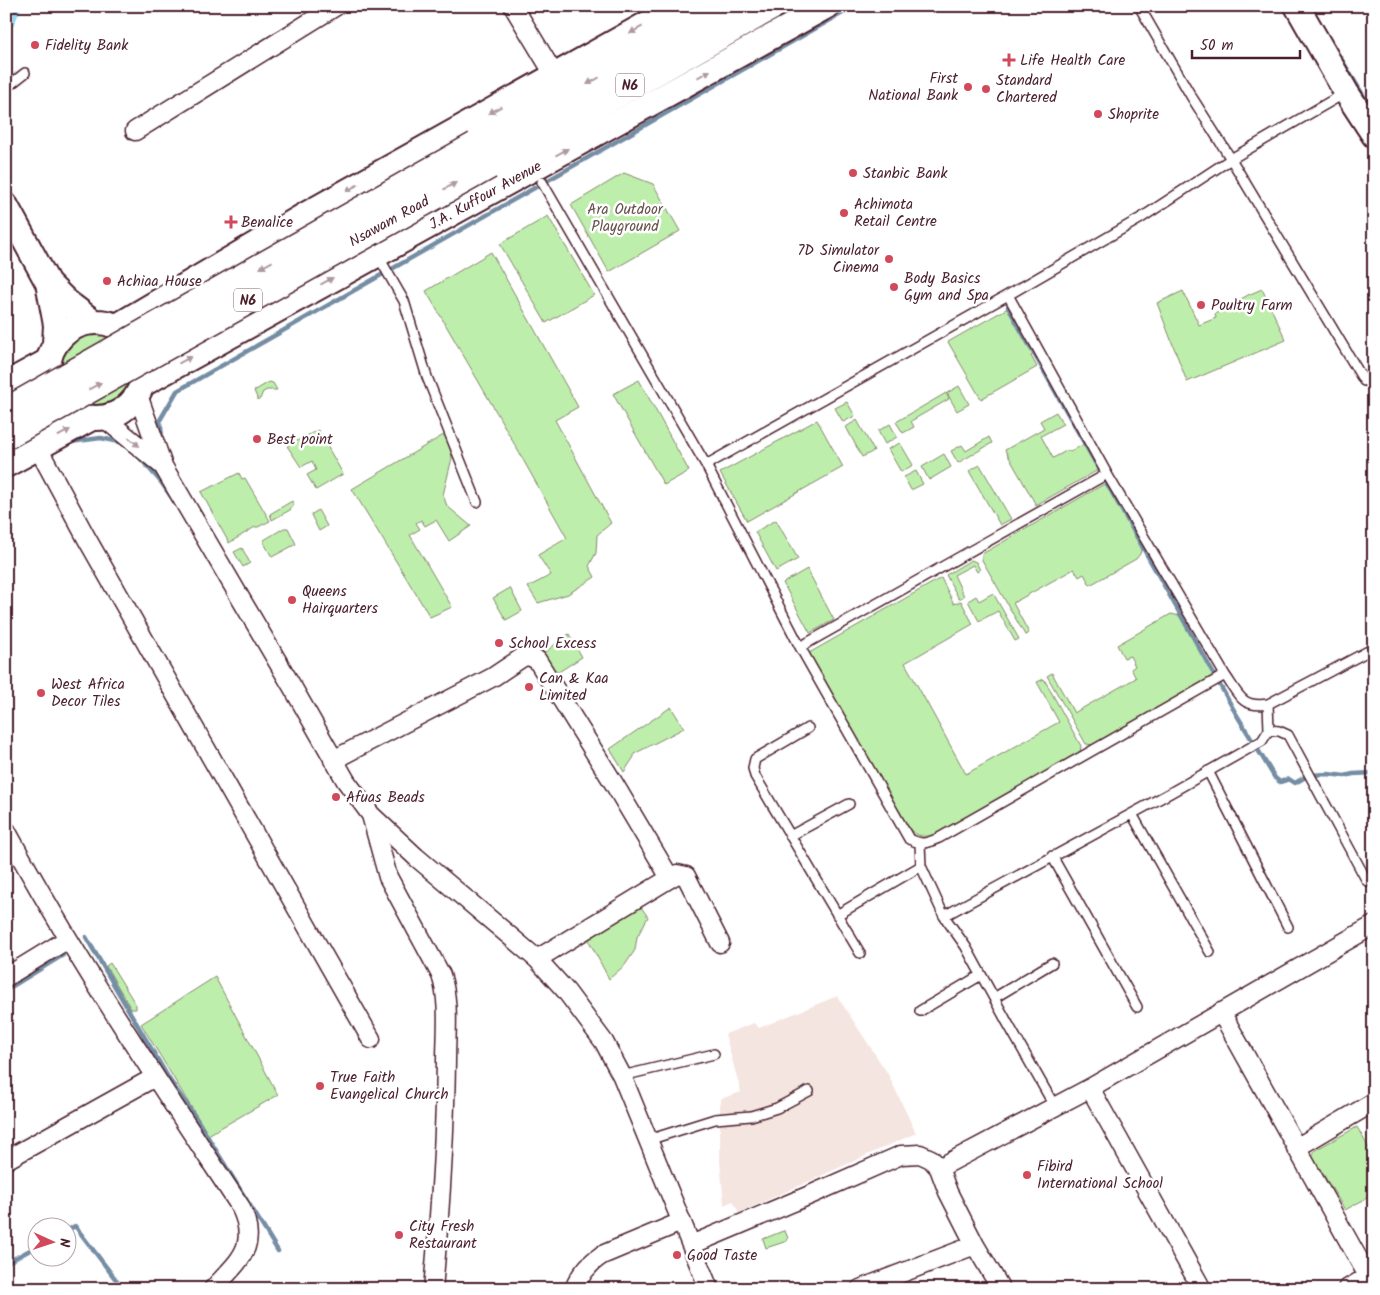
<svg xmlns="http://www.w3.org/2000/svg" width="1380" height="1295" viewBox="0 0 1380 1295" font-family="Kalam,sans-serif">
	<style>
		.built { fill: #f5e5e1 }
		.green { fill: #beeeac; stroke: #84866c }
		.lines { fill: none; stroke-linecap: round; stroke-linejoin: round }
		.stream { stroke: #758da4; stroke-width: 4.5 }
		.canal { stroke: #92d7f4; stroke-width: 15 }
		.lane-casing { stroke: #4a1f2b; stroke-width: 12 }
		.street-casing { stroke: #4a1f2b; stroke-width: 21 }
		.secondary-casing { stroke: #4a1f2b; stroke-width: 28 }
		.highway-casing { stroke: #4a1f2b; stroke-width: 31 }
		.lane { stroke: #fff; stroke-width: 9 }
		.street { stroke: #fff; stroke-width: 18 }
		.secondary { stroke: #fff; stroke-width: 24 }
		.highway { stroke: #fff; stroke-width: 28 }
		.highway-bridge-casing { stroke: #4a1f2b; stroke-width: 31; stroke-linecap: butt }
		.highway-bridge { stroke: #fff; stroke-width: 28 }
		.oneway { fill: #ae9aa0 }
		.poi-dot { fill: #d1495b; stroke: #fff; stroke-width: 2 }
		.labels { text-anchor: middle; stroke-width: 5; stroke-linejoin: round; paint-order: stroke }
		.shield { fill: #fff; stroke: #80626b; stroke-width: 1 }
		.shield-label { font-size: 14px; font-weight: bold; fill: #4a1f2b }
		.poi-label { font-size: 15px; fill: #4a1f2b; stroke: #fff; text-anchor: start }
		.street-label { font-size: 15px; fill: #4a1f2b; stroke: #fff }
		.park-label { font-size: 15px; fill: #67534b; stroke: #fff }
	</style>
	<rect width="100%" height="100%" fill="#fff"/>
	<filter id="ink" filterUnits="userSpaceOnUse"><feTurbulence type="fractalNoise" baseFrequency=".02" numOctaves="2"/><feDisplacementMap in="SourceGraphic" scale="10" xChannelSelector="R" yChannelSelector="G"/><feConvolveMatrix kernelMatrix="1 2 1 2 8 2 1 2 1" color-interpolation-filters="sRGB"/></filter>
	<g filter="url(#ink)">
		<path class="built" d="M 837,996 L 888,1074 L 916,1133 L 739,1213 L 733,1201 L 724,1205 L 720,1161 L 720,1099 L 741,1092 L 725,1034 L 754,1023 L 759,1028 Z"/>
		<path class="green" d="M 624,173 L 653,184 L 680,231 L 609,272 L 571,205 Z
			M 548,216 L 594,295 L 546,323 L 500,244 Z
			M 491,252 L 578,407 L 555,420 L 611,523 L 597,535 L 596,553 L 589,566 L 595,577 L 568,594 L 538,603 L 528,587 L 551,575 L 538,555 L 567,538 L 498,415 L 426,291 Z
			M 1262,289 L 1286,340 L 1187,382 L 1157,303 L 1183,291 L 1199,325 L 1216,318 L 1215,314 L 1248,295 Z
			M 1008,308 L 1034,354 L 1031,356 L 1037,367 L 981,399 L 948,342 Z
			M 97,331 C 117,335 120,338 127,356 C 129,361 133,368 133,374 C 136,398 94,419 76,403 C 71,398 67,388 64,383 C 62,379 59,376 58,373 C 57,369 58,365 58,361 C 61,342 80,333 97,331 Z
			M 639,380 L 689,471 L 664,485 L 613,394 Z
			M 269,382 L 273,383 L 277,390 L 267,390 L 263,392 L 260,399 L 258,400 L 254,391 Z
			M 959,386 L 969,404 L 957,411 L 947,393 Z
			M 946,393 L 949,399 L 911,421 L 914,427 L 903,433 L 896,422 Z
			M 847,402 L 855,416 L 843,422 L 835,408 Z
			M 1056,412 L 1063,424 L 1041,436 L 1053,458 L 1068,450 L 1070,452 L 1084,444 L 1098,470 L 1036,505 L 1005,450 L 1044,428 L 1040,421 Z
			M 817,420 L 843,467 L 747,521 L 720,473 Z
			M 857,420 L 874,451 L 862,457 L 846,427 Z
			M 890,424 L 897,437 L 885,444 L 878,431 Z
			M 318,430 L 343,474 L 316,490 L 307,475 L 316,470 L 312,461 L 301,467 L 287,446 Z
			M 447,433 L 452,458 L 443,495 L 447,506 L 471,526 L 449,541 L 436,520 L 425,526 L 421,520 L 416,523 L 420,529 L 410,535 L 452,607 L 430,617 L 352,489 Z
			M 989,437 L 992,443 L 958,463 L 951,451 L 962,445 L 966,451 Z
			M 900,443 L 913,465 L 901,472 L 888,449 Z
			M 944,454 L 951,467 L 929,480 L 922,467 Z
			M 980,465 L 1011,519 L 1000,525 L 969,471 Z
			M 916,471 L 923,484 L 911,490 L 904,477 Z
			M 239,473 L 242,479 L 245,478 L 270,521 L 258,527 L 255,527 L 229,543 L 201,492 Z
			M 1106,483 L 1142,547 L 1140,554 L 1136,559 L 1090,585 L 1084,574 L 1079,577 L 1074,569 L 1013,603 L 1029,633 L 1025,635 L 982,560 L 982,554 Z
			M 292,501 L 294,505 L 290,510 L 272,520 L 270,514 Z
			M 318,510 L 327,526 L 319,531 L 311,515 Z
			M 776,520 L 798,559 L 776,571 L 755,532 Z
			M 284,528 L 288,528 L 296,544 L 272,557 L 264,543 L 264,540 Z
			M 242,548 L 250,563 L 243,567 L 234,552 Z
			M 971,560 L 976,562 L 980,570 L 977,572 L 973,565 L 954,575 L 964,596 L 959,599 L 946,575 Z
			M 807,569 L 834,620 L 810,633 L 783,583 Z
			M 941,578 L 954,604 L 961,601 L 973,624 L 905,663 L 966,774 L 1059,722 L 1037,682 L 1044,679 L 1081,746 L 1080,753 L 937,834 C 924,838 918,837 908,828 L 809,653 Z
			M 510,588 L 522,611 L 506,620 L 493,598 Z
			M 993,593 L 1019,639 L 1015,641 L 998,611 L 979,621 L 968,601 L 976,596 L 979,601 Z
			M 1171,614 L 1180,616 L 1214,675 L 1093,745 L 1086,744 L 1047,676 L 1052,673 L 1074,713 L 1136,678 L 1131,669 L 1135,666 L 1130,656 L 1124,658 L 1117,645 Z
			M 569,634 L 582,657 L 554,675 L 541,655 Z
			M 671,707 L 684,728 L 634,754 L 634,757 L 624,772 L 610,749 Z
			M 641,907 L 648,917 L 637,937 L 635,950 L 625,965 L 609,979 L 589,941 L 589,937 Z
			M 110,963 L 136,1005 L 136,1009 L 131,1009 L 106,966 Z
			M 215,977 L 278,1095 L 208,1135 L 141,1024 Z
			M 1357,1127 L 1374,1157 L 1374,1194 L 1345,1210 L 1312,1156 L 1315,1150 Z
			M 783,1231 L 785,1231 L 788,1238 L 787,1241 L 766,1248 L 763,1239 Z"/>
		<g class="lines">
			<path class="stream" d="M 1340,57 L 1372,110
				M 1008,307 L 1235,712 L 1275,778 L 1280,782 L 1289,779 L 1295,783 L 1309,775 L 1328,774 L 1345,776 L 1353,774 L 1374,773
				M 162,436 L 160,420 L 177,391 L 855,6
				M 70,442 L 101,438 L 124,443
				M 140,458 L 161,482 L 174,501
				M 86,937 L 169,1079 L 196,1118 L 278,1251
				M 6,990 L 63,955
				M 68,1230 L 75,1226 L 123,1289
				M 6,1263 L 32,1249"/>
			<path class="canal" d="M 6,24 L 14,6"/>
			<defs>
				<path id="lane" d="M 1139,6 L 1191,96 L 1231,159 L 1364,381
					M 6,88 L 25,73
					M 542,182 L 706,465 L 800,647 L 909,839 C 923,845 925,844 939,838 L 1225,675
					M 377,254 L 404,301 L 427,377 L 477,502
					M 1008,295 L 1107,474 L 1225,675 C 1239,695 1241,708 1268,704 L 1374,648
					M 706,465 L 1008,295 L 1141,218 L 1231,159 L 1345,93
					M 800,647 L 1107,474
					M 808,728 L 755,759 L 753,768 L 755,776 L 860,953
					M 1269,730 L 1279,731 L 1288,735 L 1367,881
					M 1208,771 L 1288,927
					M 1132,814 L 1210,952
					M 790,836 L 849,804
					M 920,844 L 921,866 L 944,916 L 966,947 L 1007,1022 L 1055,1107
					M 1052,856 L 1137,1007
					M 837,915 L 921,866
					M 944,916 L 1170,793 L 1262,741 L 1269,730 L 1268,704
					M 994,998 L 1052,963
					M 920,1011 L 981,975
					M 622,1076 L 714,1054
					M 648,1140 L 715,1119 L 751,1116 L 777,1108 L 809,1091"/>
				<path id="street" d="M 513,6 L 555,76
					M 135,131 L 336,6
					M 138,395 L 163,466 L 293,688 L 346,781 L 371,815 L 416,857 L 537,959 L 566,991 L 604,1042 L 622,1076 L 709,1289
					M 104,418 L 163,466
					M 38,448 L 87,539 L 371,1039
					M 333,760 L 493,677 L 523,657 L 529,656 L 537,660 L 613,782 L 670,878
					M 371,815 L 388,877 L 441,975 C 450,1002 446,1033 446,1061 C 445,1137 440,1213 433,1289
					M 6,830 C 76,960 159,1083 240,1206 C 260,1247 239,1260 213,1289
					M 537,959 L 677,874 L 686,876 L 720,943
					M 6,977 L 68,939
					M 1221,1012 L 1368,1276
					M 1090,1088 L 1202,1289
					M 1296,1148 L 1374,1102
					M 6,1160 L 155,1077
					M 939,1168 L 1090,1088 L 1374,925
					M 691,1245 L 810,1195 L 901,1155 L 920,1154 L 931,1159 L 939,1168 L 948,1192 L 975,1245 L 1001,1289
					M 574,1289 C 580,1274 588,1264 602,1255 L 681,1222
					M 860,1289 L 975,1245
					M 1347,1289 L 1374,1273"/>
				<path id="secondary" d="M 1297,6 L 1346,92 L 1374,135
					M 6,206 L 48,283 L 56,325 L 55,343
					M 48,283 L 67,302 L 92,321
					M48 370a48 48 0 1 1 96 0a48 48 0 1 1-96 0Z
					M 117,326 L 305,215 L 679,6
					M 6,384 L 48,361
					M 143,384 L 827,6
					M 6,465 L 90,419"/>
				<path id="highway" d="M 476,146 L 728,6
					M 489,165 L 771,6"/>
			</defs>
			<use href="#lane" class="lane-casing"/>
			<use href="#street" class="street-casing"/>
			<use href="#secondary" class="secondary-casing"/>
			<use href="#highway" class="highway-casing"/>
			<use href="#lane" class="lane"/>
			<use href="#street" class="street"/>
			<use href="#secondary" class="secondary"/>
			<use href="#highway" class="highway"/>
			<defs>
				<path id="highway-bridge" d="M 6,412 L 476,146
					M 6,435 L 489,165"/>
			</defs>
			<use href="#highway-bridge" class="highway-bridge-casing"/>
			<use href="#highway-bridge" class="highway-bridge"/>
		</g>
		<defs><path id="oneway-solid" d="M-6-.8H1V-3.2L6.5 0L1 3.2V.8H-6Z" transform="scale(1.25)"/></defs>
		<g class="oneway">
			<use href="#oneway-solid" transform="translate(636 30) rotate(151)"/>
			<use href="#oneway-solid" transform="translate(704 74) rotate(-29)"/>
			<use href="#oneway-solid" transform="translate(593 81) rotate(151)"/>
			<use href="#oneway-solid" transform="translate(495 110) rotate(151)"/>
			<use href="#oneway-solid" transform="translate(562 152) rotate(-29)"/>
			<use href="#oneway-solid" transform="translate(450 186) rotate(-29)"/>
			<use href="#oneway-solid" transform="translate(352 188) rotate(151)"/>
			<use href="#oneway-solid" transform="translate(266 265) rotate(151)"/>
			<use href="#oneway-solid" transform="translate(327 281) rotate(-29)"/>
			<use href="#oneway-solid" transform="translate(185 360) rotate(-29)"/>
			<use href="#oneway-solid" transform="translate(95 386) rotate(-29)"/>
			<use href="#oneway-solid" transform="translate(64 433) rotate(-29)"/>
			<use href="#oneway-solid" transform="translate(134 442) rotate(39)"/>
		</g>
	</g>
	<g class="poi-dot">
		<circle cx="35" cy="45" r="5"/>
		<path d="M1006.5 52.5h5v5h5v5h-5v5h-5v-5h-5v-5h5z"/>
		<circle cx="968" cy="87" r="5"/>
		<circle cx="986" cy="89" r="5"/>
		<circle cx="1098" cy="114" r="5"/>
		<circle cx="853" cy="173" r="5"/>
		<circle cx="844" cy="213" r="5"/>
		<path d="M228.5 214.5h5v5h5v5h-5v5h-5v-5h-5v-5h5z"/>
		<circle cx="889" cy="259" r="5"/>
		<circle cx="107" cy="281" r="5"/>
		<circle cx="894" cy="287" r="5"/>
		<circle cx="1201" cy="305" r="5"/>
		<circle cx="257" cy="439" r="5"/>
		<circle cx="292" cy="600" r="5"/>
		<circle cx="499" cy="643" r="5"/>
		<circle cx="529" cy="687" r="5"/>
		<circle cx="41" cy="693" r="5"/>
		<circle cx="336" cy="797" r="5"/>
		<circle cx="320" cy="1086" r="5"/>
		<circle cx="1027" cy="1175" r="5"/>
		<circle cx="399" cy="1235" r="5"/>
		<circle cx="677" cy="1255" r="5"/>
	</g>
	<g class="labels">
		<g class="shield">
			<rect x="616" y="73.5" width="28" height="23" rx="4"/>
			<rect x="234" y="288.5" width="28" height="23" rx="4"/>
		</g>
		<g class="shield-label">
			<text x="630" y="90">N6</text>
			<text x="248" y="305">N6</text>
		</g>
		<g class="poi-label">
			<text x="45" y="50">Fidelity Bank</text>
			<text x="1020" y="65">Life Health Care</text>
			<text x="958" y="83" text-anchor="end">First<tspan x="958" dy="17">National Bank</tspan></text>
			<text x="996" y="85">Standard<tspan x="996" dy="17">Chartered</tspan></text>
			<text x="1108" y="119">Shoprite</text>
			<text x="863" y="178">Stanbic Bank</text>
			<text x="854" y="209">Achimota<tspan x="854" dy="17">Retail Centre</tspan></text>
			<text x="241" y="227">Benalice</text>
			<text x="879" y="255" text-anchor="end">7D Simulator<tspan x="879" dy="17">Cinema</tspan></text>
			<text x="904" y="283">Body Basics<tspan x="904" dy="17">Gym and Spa</tspan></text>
			<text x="117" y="286">Achiaa House</text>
			<text x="1211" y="310">Poultry Farm</text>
			<text x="267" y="444">Best point</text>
			<text x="302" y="596">Queens<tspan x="302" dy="17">Hairquarters</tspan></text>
			<text x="509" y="648">School Excess</text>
			<text x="539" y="683">Can &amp; Kaa<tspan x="539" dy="17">Limited</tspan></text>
			<text x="51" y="689">West Africa<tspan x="51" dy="17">Decor Tiles</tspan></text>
			<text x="346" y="802">Afuas Beads</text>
			<text x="330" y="1082">True Faith<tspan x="330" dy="17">Evangelical Church</tspan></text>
			<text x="1037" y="1171">Fibird<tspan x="1037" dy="17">International School</tspan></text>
			<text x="409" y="1231">City Fresh<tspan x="409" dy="17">Restaurant</tspan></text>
			<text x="687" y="1260">Good Taste</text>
		</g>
		<g class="street-label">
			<text transform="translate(485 195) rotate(-29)" y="5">J.A. Kuffour Avenue</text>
			<text transform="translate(389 221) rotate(-29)" y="5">Nsawam Road</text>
		</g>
		<g class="park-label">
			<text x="625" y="214">Ara Outdoor<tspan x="625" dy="17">Playground</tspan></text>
		</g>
	</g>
	<rect width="1380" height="1295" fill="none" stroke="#fff" stroke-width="25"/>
	<rect x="12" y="12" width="1355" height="1270" fill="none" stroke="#4a1f2b" stroke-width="2" filter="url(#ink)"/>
	<g transform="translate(52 1242) rotate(93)"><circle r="24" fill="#ffffff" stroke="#b7a5aa"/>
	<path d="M0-4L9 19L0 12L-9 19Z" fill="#d1495b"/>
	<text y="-8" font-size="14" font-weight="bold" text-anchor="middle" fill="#4a1f2b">N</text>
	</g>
	<path d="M1192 50v8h108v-8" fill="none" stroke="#4a1f2b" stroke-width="2.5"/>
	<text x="1200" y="50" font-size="15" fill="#4a1f2b" stroke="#ffffff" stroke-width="4" paint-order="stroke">50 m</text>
</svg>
